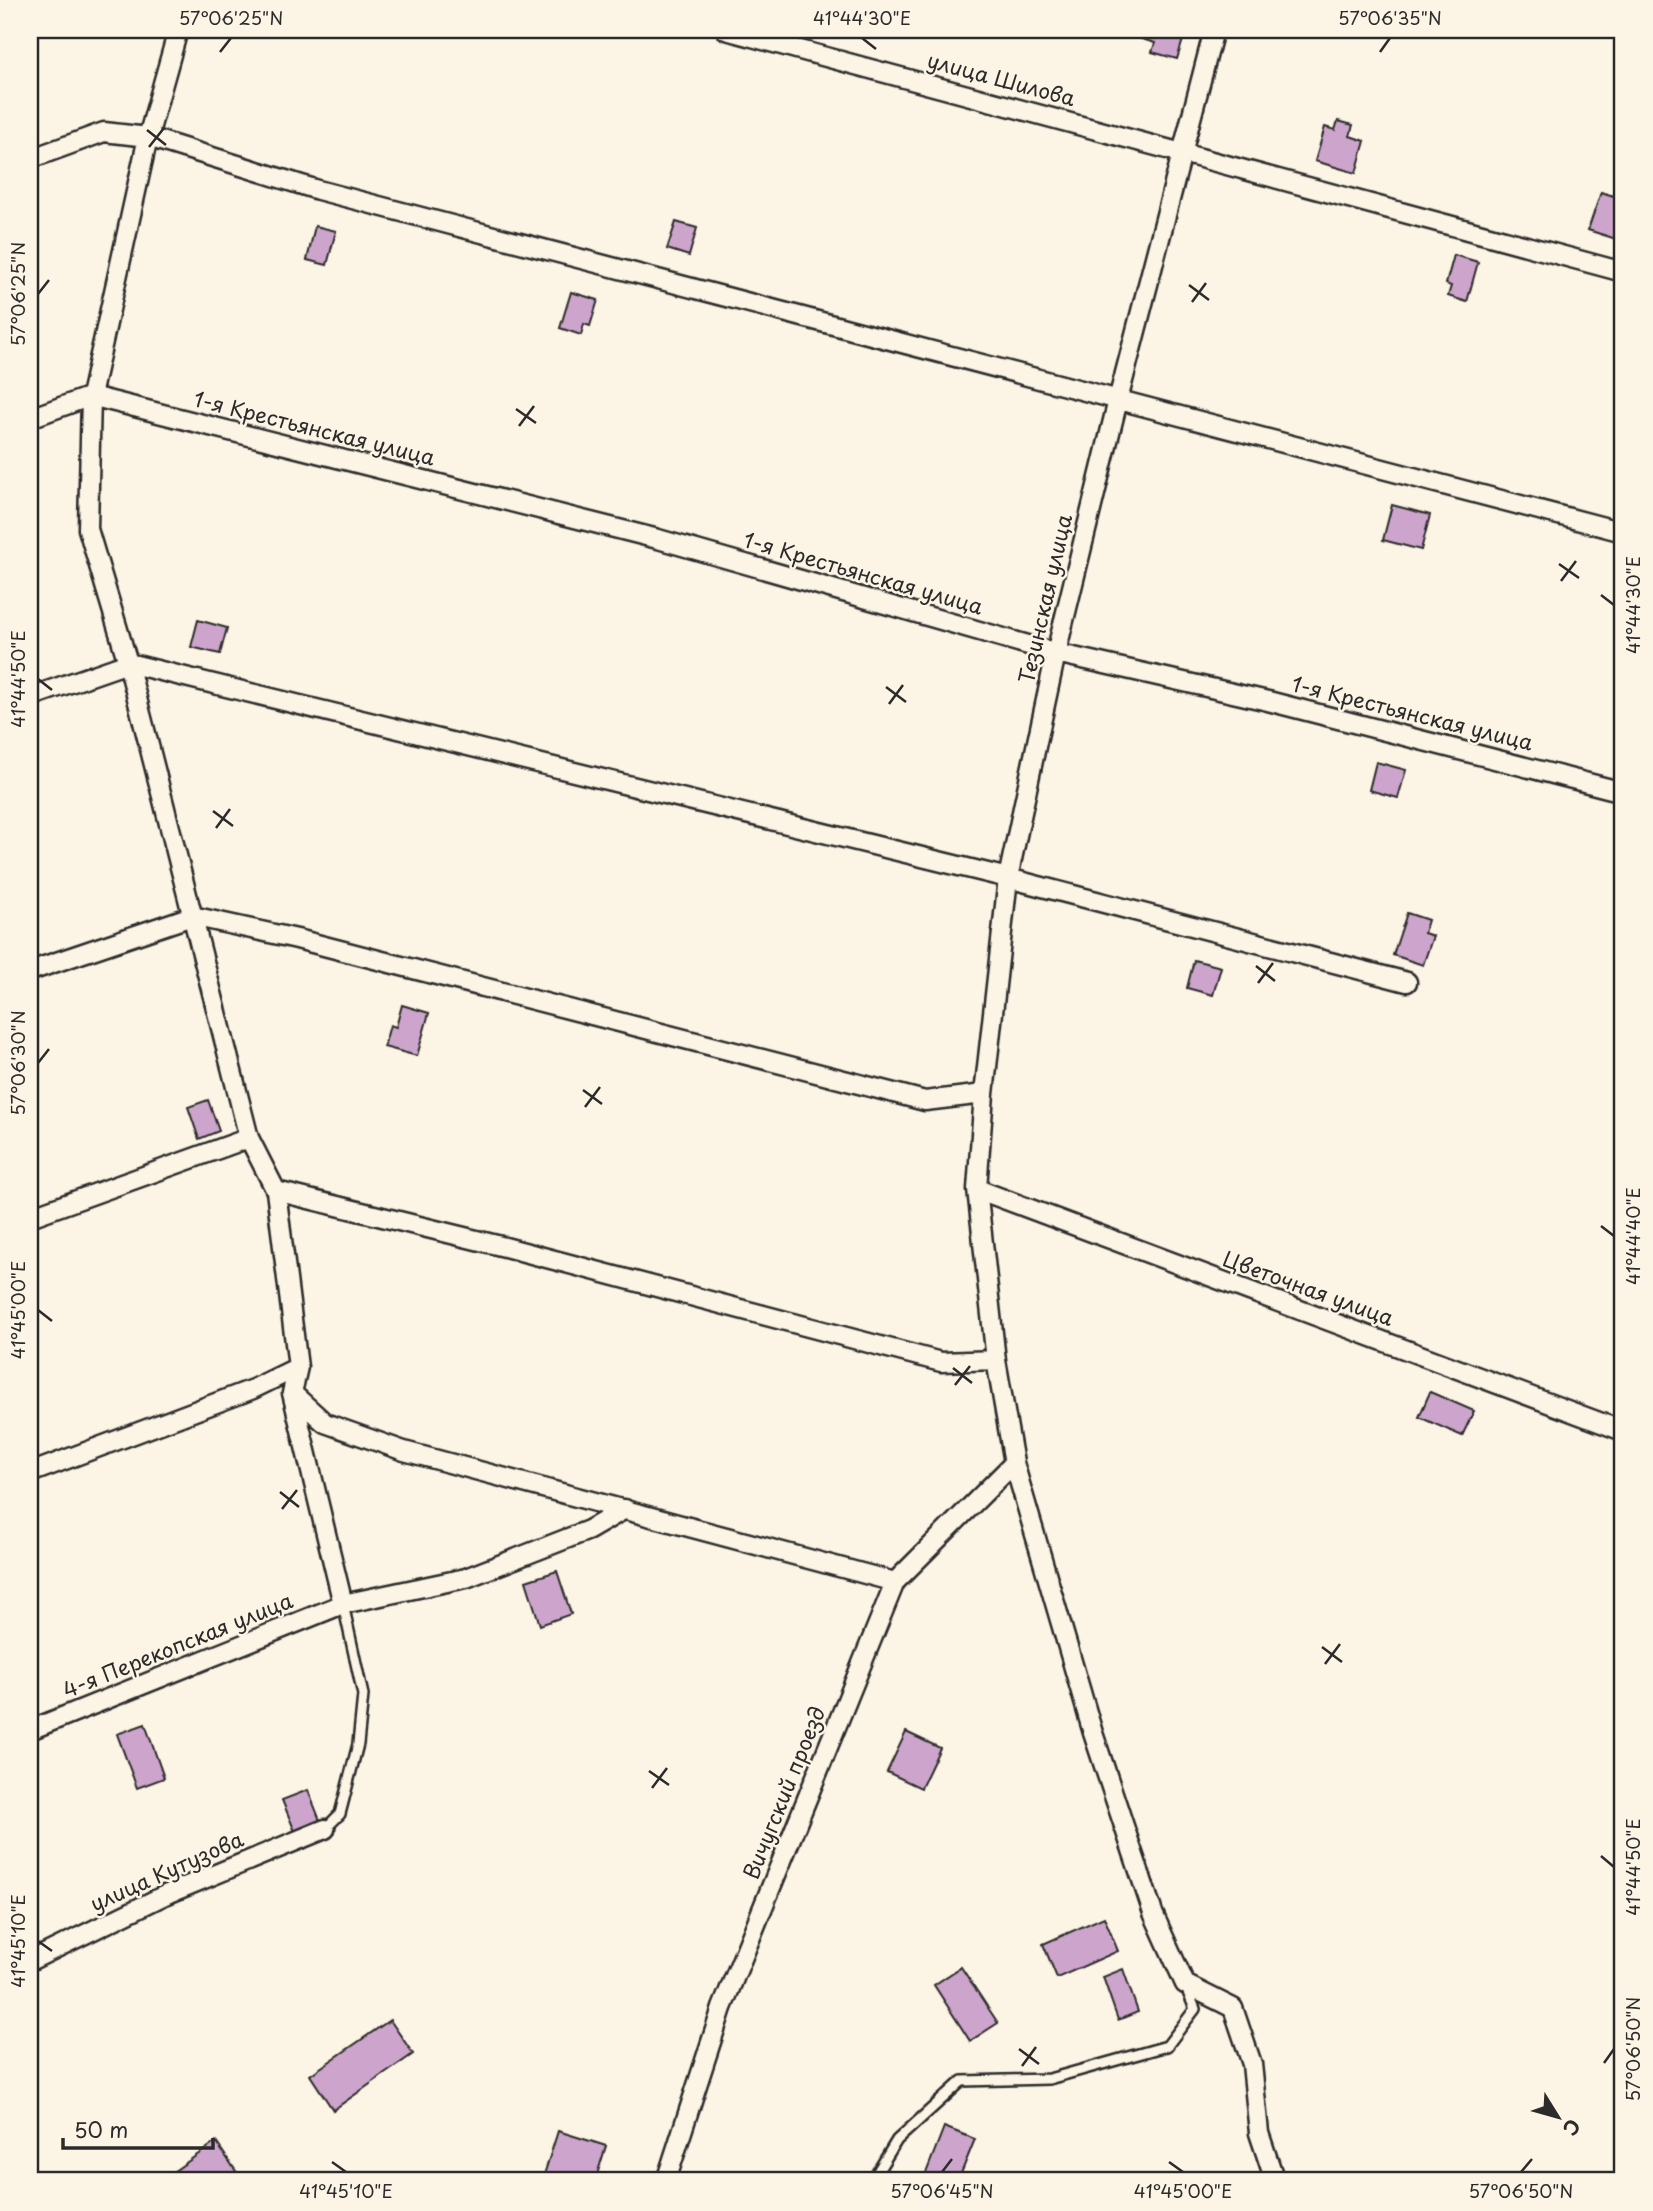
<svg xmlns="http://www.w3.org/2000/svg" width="1653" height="2211" viewBox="0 0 1653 2211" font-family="'Playpen Sans',sans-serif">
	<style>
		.building { fill: #cda5cc; stroke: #2b2b2b; stroke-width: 2 }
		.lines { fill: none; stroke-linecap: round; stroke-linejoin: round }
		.lane-casing { stroke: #2b2b2b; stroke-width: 14 }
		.street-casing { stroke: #2b2b2b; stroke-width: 23 }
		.lane { stroke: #fcf5e5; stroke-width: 9 }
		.street { stroke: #fcf5e5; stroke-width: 18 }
		.ticks { fill: none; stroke: #2b2b2b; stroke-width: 2.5 }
		.labels { text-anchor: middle; stroke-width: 5; stroke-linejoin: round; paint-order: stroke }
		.street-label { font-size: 21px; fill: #2b2b2b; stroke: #fcf5e5 }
		.neatline { fill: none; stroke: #2b2b2b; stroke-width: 2.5 }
		.ticks-label { font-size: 18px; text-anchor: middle; fill: #2b2b2b }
	</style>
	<rect width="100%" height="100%" fill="#fcf5e5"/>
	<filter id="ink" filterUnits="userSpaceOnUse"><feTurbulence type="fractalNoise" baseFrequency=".0143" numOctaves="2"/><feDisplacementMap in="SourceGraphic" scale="14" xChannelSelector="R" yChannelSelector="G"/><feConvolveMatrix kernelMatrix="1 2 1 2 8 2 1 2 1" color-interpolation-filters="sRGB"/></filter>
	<g filter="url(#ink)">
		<path class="building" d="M 1131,30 L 1186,30 L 1177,59 L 1152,52 L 1155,43 L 1129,35 Z
			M 1338,121 L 1353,125 L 1350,136 L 1365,141 L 1356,173 L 1315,161 L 1325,127 L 1335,130 Z
			M 1601,192 L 1623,199 L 1623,217 L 1616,239 L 1588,230 Z
			M 676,222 L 697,228 L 689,256 L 667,249 Z
			M 315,226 L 336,231 L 327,265 L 307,260 Z
			M 1454,255 L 1478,262 L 1467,302 L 1448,296 L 1451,286 L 1446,284 Z
			M 571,292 L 598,300 L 590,326 L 584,324 L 581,335 L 560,328 Z
			M 1392,505 L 1430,515 L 1421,550 L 1383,540 Z
			M 198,620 L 227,628 L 220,654 L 191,647 Z
			M 1376,762 L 1406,770 L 1398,798 L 1369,790 Z
			M 1407,913 L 1428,920 L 1424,933 L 1433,936 L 1423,965 L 1393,955 Z
			M 1194,960 L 1221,967 L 1213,995 L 1187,988 Z
			M 402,1005 L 429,1013 L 417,1056 L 384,1047 L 390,1025 L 396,1027 Z
			M 208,1100 L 219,1131 L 199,1139 L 188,1107 Z
			M 1430,1392 L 1474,1411 L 1462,1436 L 1419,1417 Z
			M 557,1571 L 571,1614 L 540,1625 L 526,1581 Z
			M 145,1724 L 164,1778 L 137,1788 L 117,1734 Z
			M 906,1732 L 940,1748 L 921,1788 L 887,1772 Z
			M 308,1790 L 321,1823 L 296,1834 L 282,1800 Z
			M 1104,1917 L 1118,1951 L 1057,1978 L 1043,1944 Z
			M 961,1967 L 998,2023 L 970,2041 L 934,1985 Z
			M 1123,1969 L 1138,2012 L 1118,2020 L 1103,1977 Z
			M 390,2020 L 413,2054 L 333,2110 L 310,2075 Z
			M 944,2127 L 975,2139 L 958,2181 L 923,2181 Z
			M 558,2131 L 606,2146 L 595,2181 L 542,2181 Z
			M 216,2142 L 240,2177 L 233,2181 L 160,2181 Z"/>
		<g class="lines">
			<defs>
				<path id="lane" d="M 325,1829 L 340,1814 L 358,1744 L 363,1695 L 343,1604
					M 872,2181 L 897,2140 L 962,2081 L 1049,2079 L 1167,2046 L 1195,2009 L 1185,1985"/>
				<path id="street" d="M 178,30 L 148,137 L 91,396 L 88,529 L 128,663 L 249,1138 L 276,1191 L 298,1367 L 292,1393 L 343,1604
					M 726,30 L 1623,272
					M 1214,30 L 1118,400 L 1056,653 L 1008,878 L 984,1094 L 977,1189 L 996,1360 L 1014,1463 L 1093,1733 L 1153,1913 L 1185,1984 L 1233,2008 L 1252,2064 L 1259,2133 L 1275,2181
					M 30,159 L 104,132 L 148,137 L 318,190 L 1623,532
					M 30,418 L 91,396 L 658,539 L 1056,653 L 1268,701 L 1623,792
					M 30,697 L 128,663 L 1008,878 L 1407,982
					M 30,971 L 192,916 L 297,939 L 925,1101 L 984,1094
					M 977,1189 L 1623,1431
					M 276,1191 L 505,1247 L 941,1362 L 996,1360
					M 30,1217 L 249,1138
					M 292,1393 L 325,1423 L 404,1451 L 895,1582
					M 30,1473 L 253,1389 L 298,1367
					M 30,1730 L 343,1604 L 466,1578 L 589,1530 L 625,1509
					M 30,1961 L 165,1895 L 325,1829
					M 666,2181 L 722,2008 L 895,1582 L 1014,1463"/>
			</defs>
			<use href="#lane" class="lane-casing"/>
			<use href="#street" class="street-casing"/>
			<use href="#lane" class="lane"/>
			<use href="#street" class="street"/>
		</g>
	</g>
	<path class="ticks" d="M 862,38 L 876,49M 220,52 L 231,38M 1380,52 L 1390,38M 147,130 L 166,145M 149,147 L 164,128M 1189,285 L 1209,300M 38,294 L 49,280M 1192,302 L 1206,283M 516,409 L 536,423M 519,426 L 534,406M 1559,564 L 1579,578M 1561,581 L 1576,561M 1601,595 L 1614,605M 38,679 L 52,690M 886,687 L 906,702M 889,704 L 903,685M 213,811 L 233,826M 216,828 L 230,809M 1256,966 L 1275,981M 1258,983 L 1273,963M 38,1063 L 49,1049M 583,1090 L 602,1104M 585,1107 L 600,1087M 1601,1226 L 1614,1236M 38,1310 L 52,1321M 953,1368 L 972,1383M 955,1385 L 970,1366M 280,1492 L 299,1507M 282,1509 L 297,1490M 1322,1647 L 1342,1662M 1325,1664 L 1340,1644M 649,1771 L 669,1785M 652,1788 L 667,1768M 1601,1856 L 1614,1867M 38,1941 L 52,1951M 1019,2049 L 1039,2064M 1604,2063 L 1614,2049M 1022,2066 L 1036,2047M 332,2162 L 346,2172M 1169,2162 L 1183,2172M 942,2172 L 952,2159M 1521,2172 L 1532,2159"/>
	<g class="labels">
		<g class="street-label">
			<text transform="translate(1001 80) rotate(15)" y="7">улица Шилова</text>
			<text transform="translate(314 429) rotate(14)" y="7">1-я Крестьянская улица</text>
			<text transform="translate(863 574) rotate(16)" y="7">1-я Крестьянская улица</text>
			<text transform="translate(1046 599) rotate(-77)" y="7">Тезинская улица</text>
			<text transform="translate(1412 714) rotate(14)" y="7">1-я Крестьянская улица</text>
			<text transform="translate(1308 1289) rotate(20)" y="7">Цветочная улица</text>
			<text transform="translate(178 1646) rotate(-22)" y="7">4-я Перекопская улица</text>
			<text transform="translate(785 1793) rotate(-68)" y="7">Вичугский проезд</text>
			<text transform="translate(167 1872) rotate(-24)" y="7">улица Кутузова</text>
		</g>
	</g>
	<rect width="1653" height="2211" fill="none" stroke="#fcf5e5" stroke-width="77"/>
	<g transform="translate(1558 2117) rotate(127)" stroke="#fcf5e5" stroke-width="5" paint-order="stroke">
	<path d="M0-5L12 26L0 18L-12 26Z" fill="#2b2b2b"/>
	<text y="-10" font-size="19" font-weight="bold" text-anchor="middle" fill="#2b2b2b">С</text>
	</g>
	<path d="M63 2138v10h150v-10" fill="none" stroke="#2b2b2b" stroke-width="3.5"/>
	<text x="74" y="2138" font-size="21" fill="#2b2b2b" stroke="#fcf5e5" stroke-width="5" paint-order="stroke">50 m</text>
	<rect x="38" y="38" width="1576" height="2134" class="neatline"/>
	<g class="ticks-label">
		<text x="231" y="25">57°06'25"N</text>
		<text x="862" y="25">41°44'30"E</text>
		<text x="1390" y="25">57°06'35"N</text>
		<text transform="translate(19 294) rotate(-90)" y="6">57°06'25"N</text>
		<text transform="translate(1634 605) rotate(-90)" y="6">41°44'30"E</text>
		<text transform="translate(19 679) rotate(-90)" y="6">41°44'50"E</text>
		<text transform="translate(19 1063) rotate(-90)" y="6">57°06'30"N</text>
		<text transform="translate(1634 1236) rotate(-90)" y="6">41°44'40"E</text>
		<text transform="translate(19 1310) rotate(-90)" y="6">41°45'00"E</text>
		<text transform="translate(1634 1867) rotate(-90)" y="6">41°44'50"E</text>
		<text transform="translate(19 1941) rotate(-90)" y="6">41°45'10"E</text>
		<text transform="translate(1634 2049) rotate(-90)" y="6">57°06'50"N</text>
		<text x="346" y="2198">41°45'10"E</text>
		<text x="942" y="2198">57°06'45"N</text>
		<text x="1183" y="2198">41°45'00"E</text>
		<text x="1521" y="2198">57°06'50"N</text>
	</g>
</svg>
